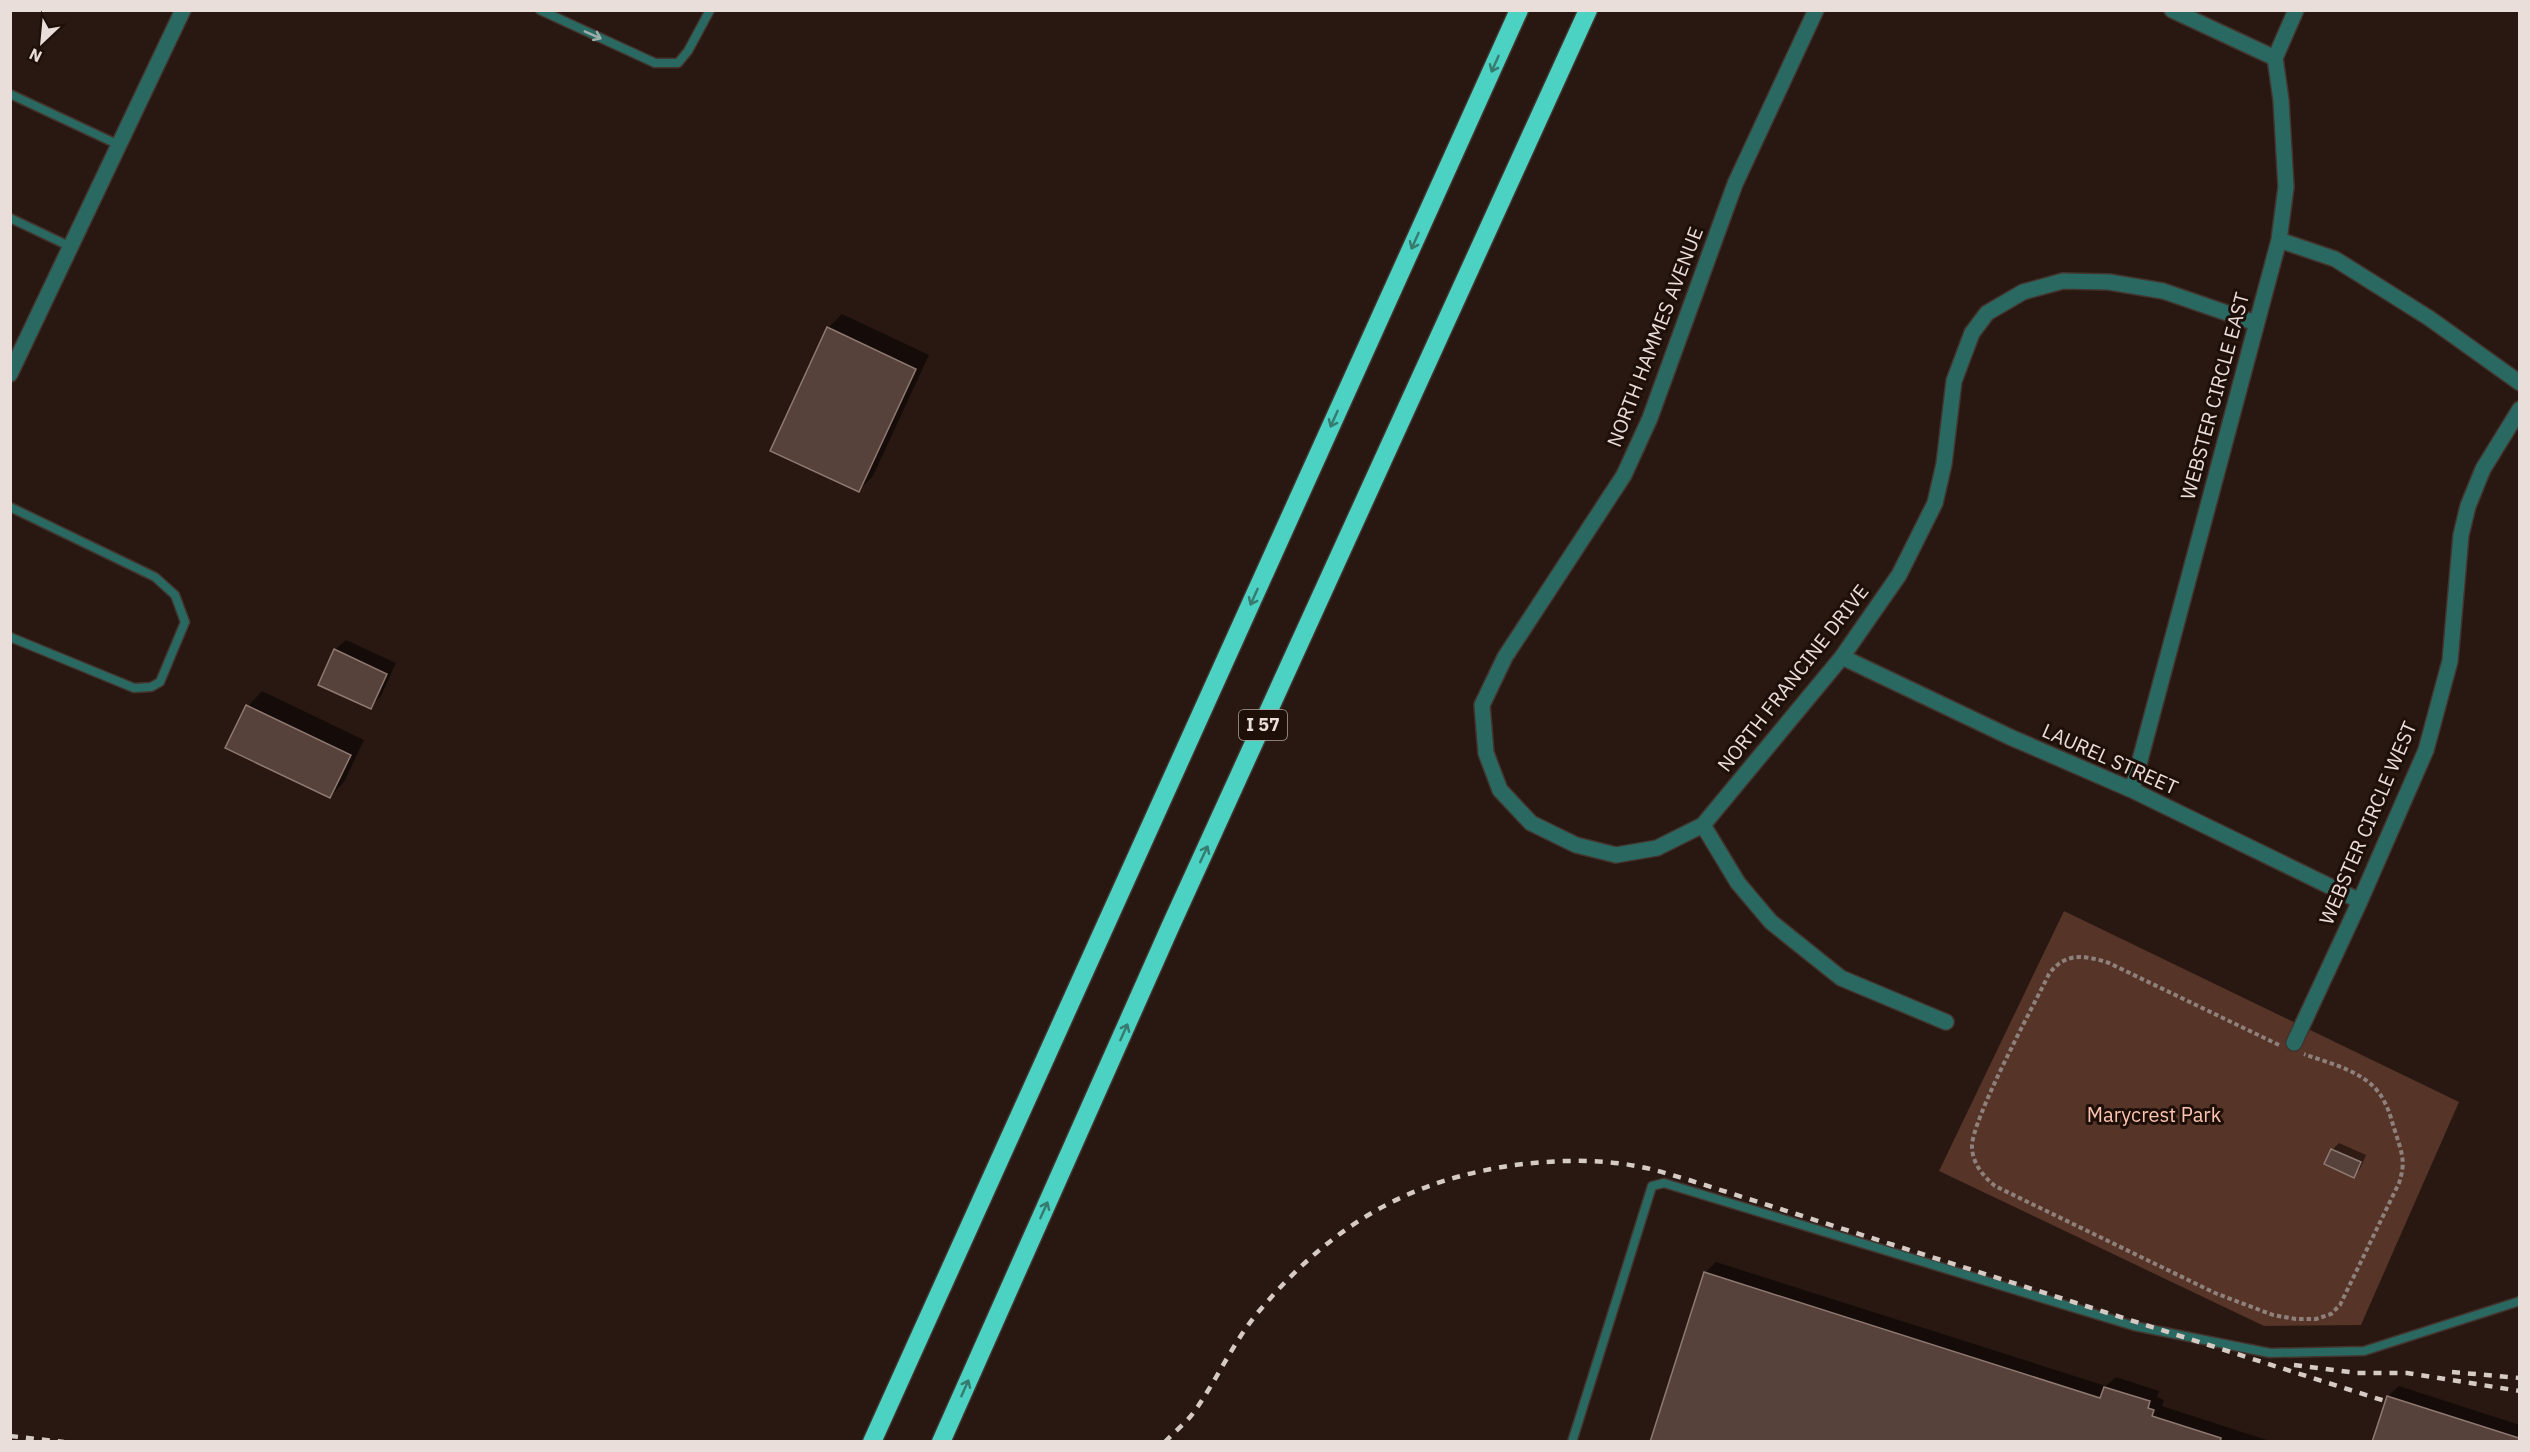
<svg xmlns="http://www.w3.org/2000/svg" width="2530" height="1452" viewBox="0 0 2530 1452" font-family="'IBM Plex Sans',sans-serif">
	<style>
		.green { fill: #563427 }
		.shadow { fill: #0007 }
		.building { fill: #56423b; stroke: #8f7971; stroke-width: 1.5 }
		.lines { fill: none; stroke-linecap: round; stroke-linejoin: round }
		.service-casing { stroke: #43342d; stroke-width: 11 }
		.minor-casing { stroke: #43342d; stroke-width: 18 }
		.motorway-casing { stroke: #43342d; stroke-width: 21 }
		.path { stroke: #8e807b; stroke-width: 4; stroke-dasharray: 4.5 3; stroke-linecap: butt }
		.service { stroke: #2a6962; stroke-width: 8 }
		.minor { stroke: #2a6962; stroke-width: 15 }
		.motorway { stroke: #4bd2c3; stroke-width: 18 }
		.rail { stroke: #d6cac5; stroke-width: 4.5; stroke-dasharray: 8 8; stroke-linecap: butt }
		.oneway { stroke: #9dafaa }
		.oneway2 { stroke: #377a6f }
		.labels { text-anchor: middle; stroke-width: 6; stroke-linejoin: round; paint-order: stroke }
		.shield { fill: #1e0f09; stroke: #ada09b; stroke-width: 1.5 }
		.shield-label { font-size: 18px; font-weight: bold; fill: #eadeda }
		.street-label { font-size: 20px; fill: #eadeda; stroke: #1e0f09 }
		.park-label { font-size: 20px; fill: #fcc4b0; stroke: #1e0f09 }
	</style>
	<rect width="100%" height="100%" fill="#281811"/>
	<path class="green" d="M 2064,911 L 2459,1102 L 2361,1325 L 2264,1326 L 1939,1171 Z"/>
	<path class="shadow" d="M 842,314 L 929,355 L 873,476 L 859,490 L 828,328 Z
		M 346,640 L 396,663 L 381,696 L 371,707 L 335,650 Z
		M 262,691 L 364,740 L 344,782 L 330,797 L 227,748 L 248,706 Z
		M 2339,1143 L 2366,1155 L 2360,1169 L 2353,1176 L 2326,1163 L 2333,1149 Z
		M 1716,1262 L 2106,1386 L 2116,1377 L 2159,1391 L 2157,1397 L 2164,1400 L 2162,1406 L 2273,1442 L 1652,1442 L 1705,1273 Z
		M 2399,1386 L 2520,1425 L 2520,1442 L 2374,1442 L 2388,1396 Z"/>
	<path class="building" d="M 827,327 L 916,369 L 859,492 L 770,451 Z
		M 334,649 L 387,674 L 371,709 L 318,685 Z
		M 246,705 L 351,755 L 330,798 L 225,748 Z
		M 2331,1149 L 2361,1162 L 2354,1178 L 2324,1164 Z
		M 1704,1272 L 2100,1398 L 2104,1387 L 2150,1401 L 2148,1408 L 2154,1410 L 2152,1416 L 2221,1438 L 2220,1442 L 1650,1442 Z
		M 2387,1396 L 2519,1438 L 2519,1442 L 2372,1442 Z"/>
	<g class="lines">
		<defs>
			<path id="service" d="M 540,10 L 655,63 L 678,63 L 688,51 L 710,10
				M 10,94 L 119,145
				M 10,218 L 71,247
				M 10,507 L 155,577 L 175,595 L 185,622 L 160,682 L 151,687 L 134,688 L 10,637
				M 1572,1442 L 1652,1186 L 1664,1183 L 2134,1326 L 2270,1353 L 2364,1351 L 2520,1301"/>
			<path id="minor" d="M 1816,10 L 1735,184 L 1650,418 L 1624,475 L 1505,657 L 1482,705 L 1486,753 L 1500,790 L 1531,823 L 1576,845 L 1616,855 L 1657,848 L 1703,825 L 1842,657 L 1899,575 L 1935,503 L 1944,464 L 1954,381 L 1972,333 L 1987,313 L 2023,292 L 2063,281 L 2109,282 L 2163,291 L 2256,323
				M 2172,10 L 2275,58
				M 2279,240 L 2335,259 L 2429,318 L 2520,383
				M 10,374 L 183,10
				M 1842,657 L 2010,737 L 2132,790 L 2360,901
				M 2132,790 L 2279,240 L 2286,187 L 2281,100 L 2275,58 L 2296,10
				M 1703,825 L 1738,883 L 1771,922 L 1841,978 L 1946,1022
				M 2294,1043 L 2360,901 L 2426,750 L 2450,661 L 2461,535 L 2468,506 L 2483,469 L 2520,409"/>
			<path id="motorway" d="M 872,1442 L 1519,10
				M 941,1442 L 1171,925 L 1588,10"/>
		</defs>
		<use href="#service" class="service-casing"/>
		<use href="#minor" class="minor-casing"/>
		<use href="#motorway" class="motorway-casing"/>
		<path class="path" d="M 2279,1045 L 2109,963 C 2085,955 2065,952 2049,974 C 2034,1005 1970,1122 1972,1148 C 1973,1164 1983,1176 1995,1186 L 2215,1293 L 2273,1315 L 2296,1319 L 2316,1319 L 2331,1314 L 2340,1305 L 2399,1183 C 2406,1162 2402,1154 2396,1134 C 2392,1123 2390,1112 2385,1103 C 2371,1072 2333,1065 2304,1054"/>
		<use href="#service" class="service"/>
		<use href="#minor" class="minor"/>
		<use href="#motorway" class="motorway"/>
		<path class="rail" d="M 2294,1365 L 2357,1373 L 2407,1373 L 2520,1391
			M 2452,1372 L 2520,1378
			M 10,1436 L 64,1442
			M 1165,1442 C 1174,1432 1186,1423 1194,1412 C 1217,1380 1234,1340 1260,1310 C 1333,1224 1411,1178 1523,1164 C 1560,1160 1600,1159 1636,1166 C 1654,1169 1671,1175 1689,1180 L 2385,1401"/>
	</g>
	<defs><path id="oneway-shaft" d="M-6 0H5M1.5-3L5.5 0L1.5 3" fill="none" stroke-width="1.6" stroke-linecap="round" stroke-linejoin="round" transform="scale(1.5)"/></defs>
	<use class="oneway" href="#oneway-shaft" transform="translate(593 35) rotate(24)"/>
	<g class="oneway2">
		<use href="#oneway-shaft" transform="translate(1495 64) rotate(114)"/>
		<use href="#oneway-shaft" transform="translate(1415 241) rotate(114)"/>
		<use href="#oneway-shaft" transform="translate(1334 419) rotate(114)"/>
		<use href="#oneway-shaft" transform="translate(1254 597) rotate(114)"/>
		<use href="#oneway-shaft" transform="translate(1204 854) rotate(-65)"/>
		<use href="#oneway-shaft" transform="translate(1124 1032) rotate(-66)"/>
		<use href="#oneway-shaft" transform="translate(1044 1210) rotate(-66)"/>
		<use href="#oneway-shaft" transform="translate(965 1388) rotate(-66)"/>
	</g>
	<g class="labels">
		<rect class="shield" x="1239" y="710" width="48" height="30" rx="4.5"/>
		<g class="shield-label">
			<text x="1263" y="731">I 57</text>
		</g>
		<g class="street-label">
			<text transform="translate(1655 337) rotate(-69)" y="7">NORTH HAMMES AVENUE</text>
			<text transform="translate(2215 396) rotate(-75)" y="7">WEBSTER CIRCLE EAST</text>
			<text transform="translate(1793 678) rotate(-52)" y="7">NORTH FRANCINE DRIVE</text>
			<text transform="translate(2110 759) rotate(24)" y="7">LAUREL STREET</text>
			<text transform="translate(2368 823) rotate(-67)" y="7">WEBSTER CIRCLE WEST</text>
		</g>
		<g class="park-label">
			<text x="2154" y="1122">Marycrest Park</text>
		</g>
	</g>
	<rect width="2530" height="1452" fill="none" stroke="#eadeda" stroke-width="24"/>
	<g transform="translate(42 42) rotate(206)" stroke="#1e0f09" stroke-width="4.5" paint-order="stroke">
	<path d="M0-4.5L10 22L0 15L-10 22Z" fill="#eadeda"/>
	<text y="-9" font-size="16" font-weight="bold" text-anchor="middle" fill="#eadeda">N</text>
	</g>
</svg>
